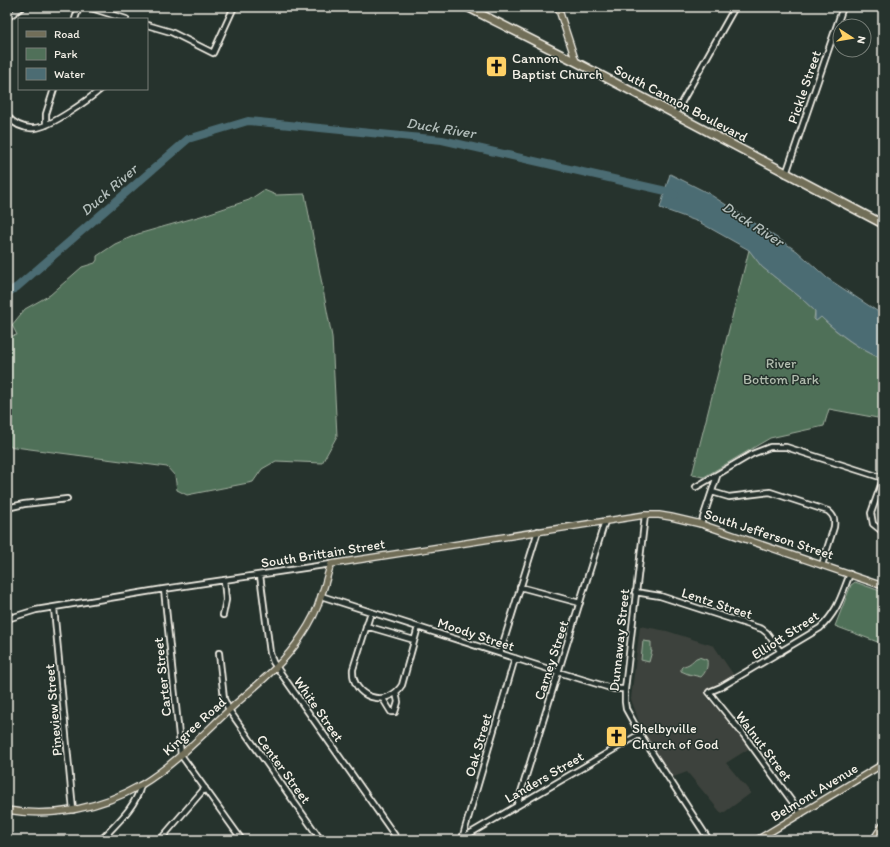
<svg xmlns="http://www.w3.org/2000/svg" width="890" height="847" viewBox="0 0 890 847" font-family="Itim,sans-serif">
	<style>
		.built { fill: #3d423c }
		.green { fill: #507059; stroke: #a2b0a0 }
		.water { fill: #4c6c73; stroke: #8fa1a2 }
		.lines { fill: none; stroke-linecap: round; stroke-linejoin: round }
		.river { stroke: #4c6c73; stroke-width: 8 }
		.minor-casing { stroke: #f4f1e8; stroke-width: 8 }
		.major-casing { stroke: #f4f1e8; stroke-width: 8 }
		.highway-casing { stroke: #f4f1e8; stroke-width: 10 }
		.minor { stroke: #26332d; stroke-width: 4.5 }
		.major { stroke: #716e59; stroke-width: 5.5 }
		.highway { stroke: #716e59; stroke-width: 7 }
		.labels { text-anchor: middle; stroke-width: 3; stroke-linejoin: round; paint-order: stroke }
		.poi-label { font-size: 14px; fill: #f4f1e8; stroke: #26332d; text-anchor: start }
		.street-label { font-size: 14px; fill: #f4f1e8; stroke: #26332d }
		.park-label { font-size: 14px; fill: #b2bdaf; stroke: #26332d }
		.water-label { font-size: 15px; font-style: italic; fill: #b1bcb9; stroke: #26332d }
	</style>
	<rect width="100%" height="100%" fill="#26332d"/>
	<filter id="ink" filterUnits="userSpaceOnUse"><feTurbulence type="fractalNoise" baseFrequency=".025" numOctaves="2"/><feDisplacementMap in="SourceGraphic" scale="8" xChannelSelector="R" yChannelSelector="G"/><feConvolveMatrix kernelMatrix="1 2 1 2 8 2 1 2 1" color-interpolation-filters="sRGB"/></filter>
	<g filter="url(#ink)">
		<path class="built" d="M 640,626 L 667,631 L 714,646 L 733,674 L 706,696 L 750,748 L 726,763 L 751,793 L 722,814 L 687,772 L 671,778 L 642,730 L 631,699 Z"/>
		<path class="green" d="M 264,190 L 276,195 L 305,194 L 332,337 L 337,436 L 322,463 L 276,461 L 262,469 L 253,482 L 187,495 L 177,490 L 175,476 L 167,467 L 7,446 L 7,337 L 17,335 L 12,325 L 25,309 L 50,295 L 82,267 L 95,263 L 97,260 L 97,256 L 115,244 L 138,234 L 201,216 L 249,200 Z
			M 749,250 L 762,267 L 800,297 L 815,311 L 814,319 L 816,321 L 821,317 C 838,334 860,350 883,359 L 883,419 L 829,409 L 824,426 L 770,438 L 704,477 L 692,475 Z
			M 855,582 L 883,592 L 883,644 L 835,626 L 851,585 Z
			M 643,641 L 651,642 L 651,651 L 652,651 L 649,662 L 641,660 Z
			M 699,657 L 707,660 C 708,667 706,672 701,677 L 688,674 L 681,671 L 681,668 C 683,665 686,666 689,664 C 693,662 694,658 699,657 Z"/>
		<path class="water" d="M 670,174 L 708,193 L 797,251 L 827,278 L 883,315 L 883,359 C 860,350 839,334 821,317 L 816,321 L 815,320 L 815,311 L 800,297 L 762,267 L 749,250 L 699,222 L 660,208 Z"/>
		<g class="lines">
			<path class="river" d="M 7,293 L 17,287 L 188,139 L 248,121 L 442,140 L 666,191 L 675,195"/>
			<defs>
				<path id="minor" d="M 88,7 L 126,19
					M 7,18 L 22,7
					M 75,19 L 79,7
					M 147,25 L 171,32 L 213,53 L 234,7
					M 675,114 L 735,7
					M 7,116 C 14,124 24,129 35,128 C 51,127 88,100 101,89
					M 46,125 L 46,114 L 54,89
					M 786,174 L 843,7
					M 883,479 L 871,513 L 873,524 L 883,532
					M 696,487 L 752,454 L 770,447 L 786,447 L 883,478
					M 712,492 L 729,497 L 770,492 L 828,511 C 834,516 835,519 834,527 L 822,565
					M 7,508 L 24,504 L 67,499
					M 645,515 L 625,689 L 625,702 L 626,709 L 640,734 L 709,840
					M 701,524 L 717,476
					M 260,575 L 270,653 L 273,662 L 398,840
					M 520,587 L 580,603
					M 164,589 L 181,755 L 242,840
					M 635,592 L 660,596 L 762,629 L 767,633 L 781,652
					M 321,596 L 558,672 L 614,689 L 625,689
					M 54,608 L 73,810
					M 371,612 L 353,669 C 351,698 387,709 402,685 L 418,627
					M 223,615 L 226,600 L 224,580
					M 7,619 L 36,610 L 164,589 L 331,564
					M 366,626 L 414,640
					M 219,653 L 224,699 L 229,710 L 321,840
					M 500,653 L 538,531
					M 383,699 L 391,712 L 395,712 L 398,702 L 396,693
					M 517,805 L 605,521
					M 801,814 L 743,734 L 709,692 L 721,687 L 820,628 C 838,611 841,596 850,574
					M 462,839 L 515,658
					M 101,840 C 116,824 136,807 141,785
					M 160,840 L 205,788
					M 459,840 L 640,734"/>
				<path id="major" d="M 558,7 L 576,62
					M 7,810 C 53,818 101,808 141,785 C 174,765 201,736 229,710 C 254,687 282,666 301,637 C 310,624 317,611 321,596 C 325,586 327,575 331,564 L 645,515 L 659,515 L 671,517 L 701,524 L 883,586
					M 757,840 L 883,764
					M 873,840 L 883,825"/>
				<path id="highway" d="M 467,7 L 576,62 L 883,224"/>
			</defs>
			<use href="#minor" class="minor-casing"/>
			<use href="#major" class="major-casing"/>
			<use href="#highway" class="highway-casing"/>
			<use href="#minor" class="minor"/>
			<use href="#major" class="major"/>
			<use href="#highway" class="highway"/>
		</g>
	</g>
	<defs>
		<symbol id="church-square" viewBox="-11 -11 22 22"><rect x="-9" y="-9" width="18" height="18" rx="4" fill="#ffd166" stroke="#26332d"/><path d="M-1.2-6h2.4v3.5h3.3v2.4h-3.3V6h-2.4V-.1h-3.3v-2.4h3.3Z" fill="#111"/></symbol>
	</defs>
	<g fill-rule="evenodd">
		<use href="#church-square" x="484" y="54" width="25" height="25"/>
		<use href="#church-square" x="604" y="724" width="25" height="25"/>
	</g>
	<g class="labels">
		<g class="poi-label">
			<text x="512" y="63">Cannon<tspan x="512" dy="16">Baptist Church</tspan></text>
			<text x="632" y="733">Shelbyville<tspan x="632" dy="16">Church of God</tspan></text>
		</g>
		<g class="street-label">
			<text transform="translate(804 87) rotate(-71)" y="5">Pickle Street</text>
			<text transform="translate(681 103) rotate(28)" y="5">South Cannon Boulevard</text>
			<text transform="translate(769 534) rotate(18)" y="5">South Jefferson Street</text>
			<text transform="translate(323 553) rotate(-9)" y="5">South Brittain Street</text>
			<text transform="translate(717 603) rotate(18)" y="5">Lentz Street</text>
			<text transform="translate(476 634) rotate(18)" y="5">Moody Street</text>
			<text transform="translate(785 635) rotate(-33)" y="5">Elliott Street</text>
			<text transform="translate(619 640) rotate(-84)" y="5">Dunnaway Street</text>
			<text transform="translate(551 660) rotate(-72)" y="5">Carney Street</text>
			<text transform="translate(162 677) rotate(-96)" y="5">Carter Street</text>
			<text transform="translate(319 709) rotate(55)" y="5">White Street</text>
			<text transform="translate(53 710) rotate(-95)" y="5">Pineview Street</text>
			<text transform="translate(194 726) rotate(-42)" y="5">Kingree Road</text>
			<text transform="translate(478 745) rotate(-74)" y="5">Oak Street</text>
			<text transform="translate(764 746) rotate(53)" y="5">Walnut Street</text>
			<text transform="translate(284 769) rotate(54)" y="5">Center Street</text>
			<text transform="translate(544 777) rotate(-30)" y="5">Landers Street</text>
			<text transform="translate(814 792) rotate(-31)" y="5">Belmont Avenue</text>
		</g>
		<g class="park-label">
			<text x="781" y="368">River<tspan x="781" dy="16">Bottom Park</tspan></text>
		</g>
		<g class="water-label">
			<text transform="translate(441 128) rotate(9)" y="5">Duck River</text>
			<text transform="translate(109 190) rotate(-41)" y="5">Duck River</text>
			<text transform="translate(753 224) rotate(33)" y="5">Duck River</text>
		</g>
	</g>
	<rect width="890" height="847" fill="none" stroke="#26332d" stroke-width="24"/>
	<rect x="12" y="12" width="866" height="823" fill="none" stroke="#f4f1e8" stroke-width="1.5" filter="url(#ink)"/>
	<rect x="18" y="18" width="130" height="72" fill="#26332d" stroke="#787f78"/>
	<rect x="26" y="31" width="20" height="6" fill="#716e59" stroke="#787f78"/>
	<text x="54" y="38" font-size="12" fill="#f4f1e8">Road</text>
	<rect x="26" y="48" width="20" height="12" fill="#507059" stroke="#787f78"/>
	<text x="54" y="58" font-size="12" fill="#f4f1e8">Park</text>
	<rect x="26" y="68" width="20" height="12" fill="#4c6c73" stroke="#787f78"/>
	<text x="54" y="78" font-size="12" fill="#f4f1e8">Water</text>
	<g transform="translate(852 38) rotate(102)"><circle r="19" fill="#26332d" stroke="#787f78"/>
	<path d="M0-3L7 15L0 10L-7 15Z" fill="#ffd166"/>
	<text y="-6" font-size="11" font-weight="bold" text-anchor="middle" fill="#f4f1e8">N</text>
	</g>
</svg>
